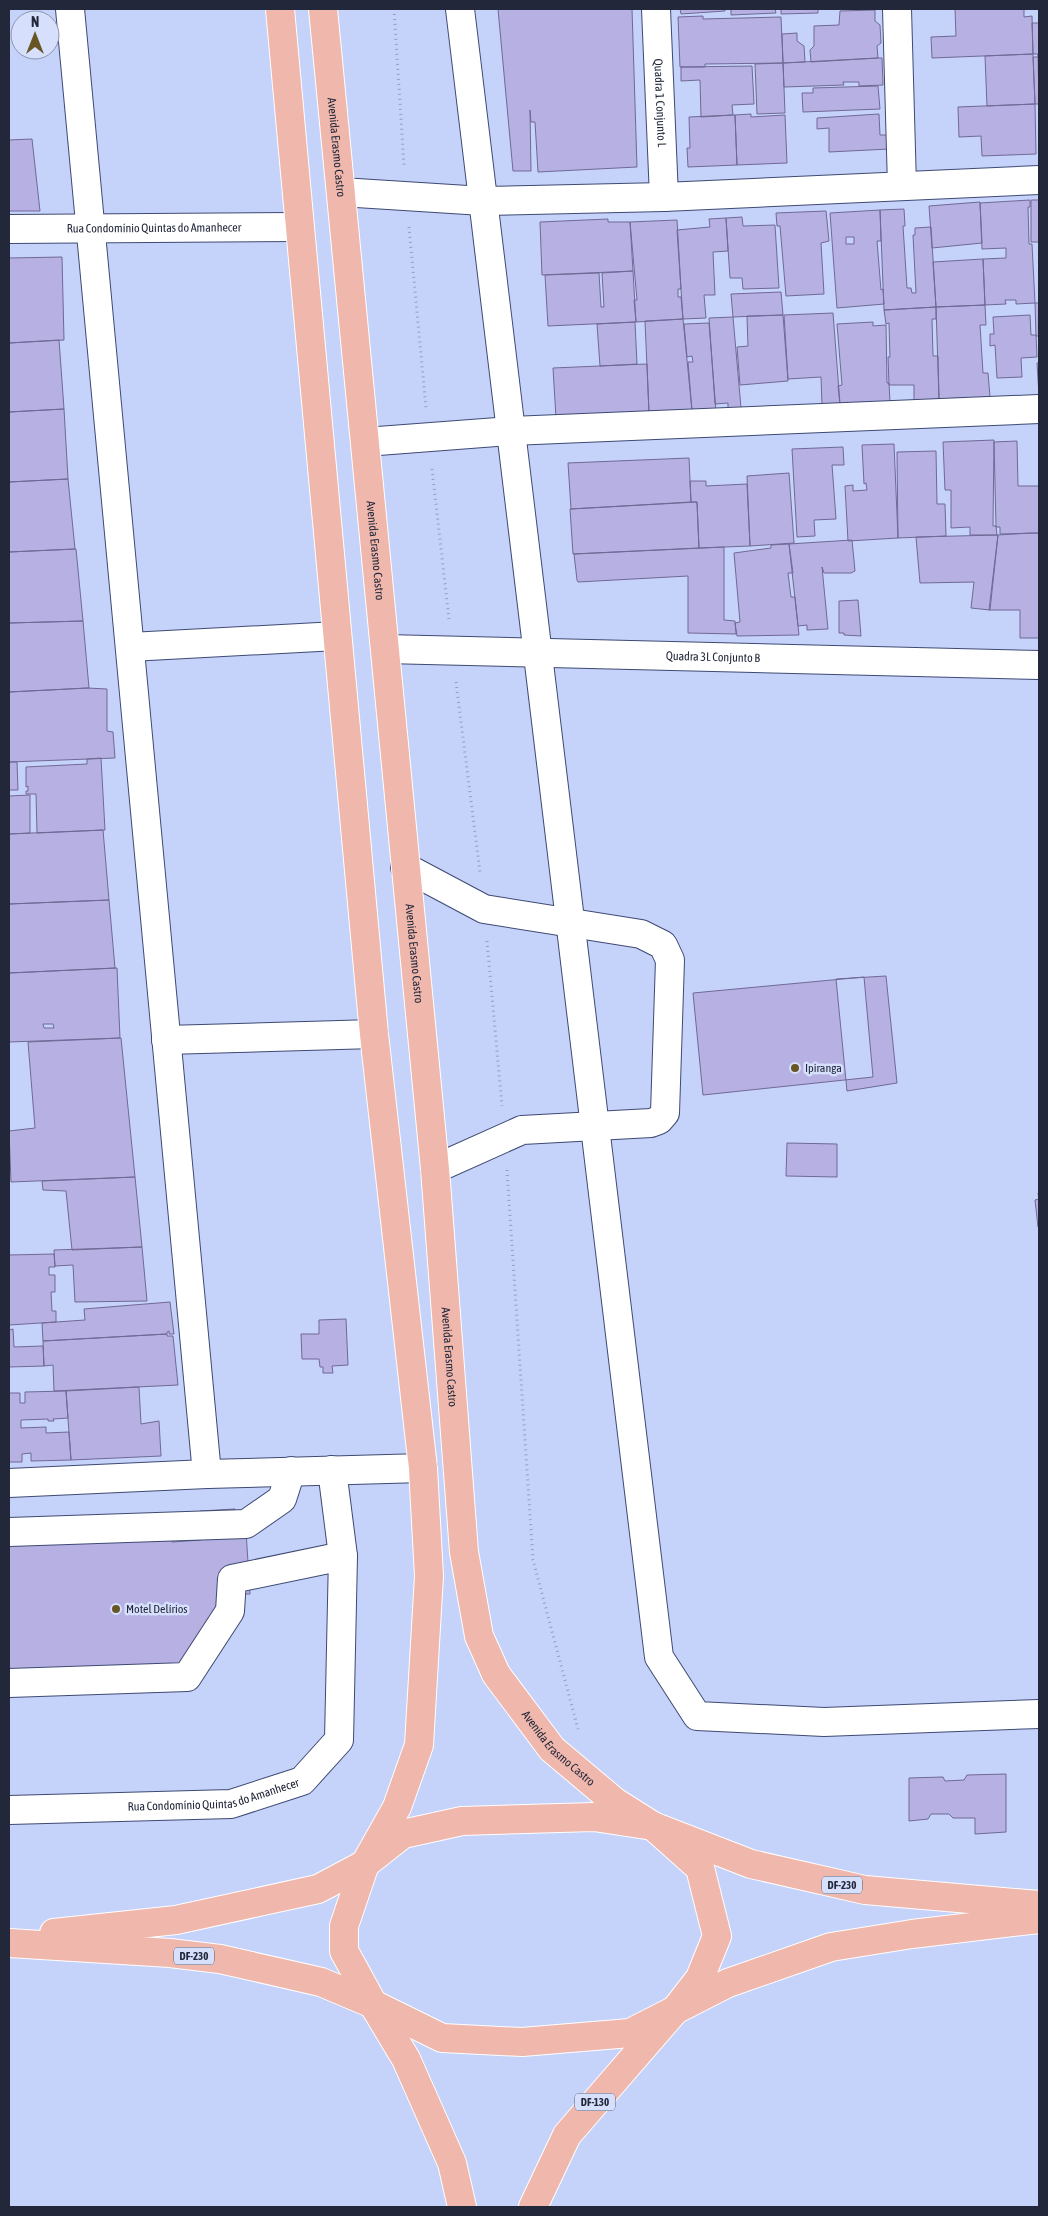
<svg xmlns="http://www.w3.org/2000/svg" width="1048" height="2216" viewBox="0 0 1048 2216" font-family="'Asap Condensed',sans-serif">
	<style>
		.building { fill: #b7b0e2; stroke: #706996; fill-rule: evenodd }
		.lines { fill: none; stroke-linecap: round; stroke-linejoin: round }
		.minor-casing { stroke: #3e4a73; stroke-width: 30 }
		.major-casing { stroke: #fff; stroke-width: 30 }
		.path { stroke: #949fbf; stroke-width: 3; stroke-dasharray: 1 4; stroke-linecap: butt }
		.minor { stroke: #fff; stroke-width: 28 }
		.major { stroke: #f0b7ad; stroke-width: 28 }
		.poi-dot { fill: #675624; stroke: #d6e0fd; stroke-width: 2 }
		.labels { text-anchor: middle; stroke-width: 5; stroke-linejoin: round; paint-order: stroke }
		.shield { fill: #d6e0fd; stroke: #585f74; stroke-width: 1 }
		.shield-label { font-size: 11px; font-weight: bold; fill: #22283a }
		.street-label { font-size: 12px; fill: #22283a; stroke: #d6e0fd }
		.poi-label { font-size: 12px; fill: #22283a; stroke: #d6e0fd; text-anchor: start }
	</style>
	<rect width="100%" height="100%" fill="#c5d2f9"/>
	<path class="building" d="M 498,9 L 632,9 L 637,167 L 538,172 L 535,122 L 531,122 L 530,110 L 531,171 L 513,171 Z
		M 680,9 L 725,9 L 725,11 L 681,14 Z
		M 731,9 L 775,9 L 776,13 L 731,15 Z
		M 781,9 L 827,9 L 818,9 L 818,13 L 781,14 Z
		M 955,9 L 1024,9 L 1024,17 L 1032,16 L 1033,54 L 932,58 L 931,37 L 956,36 Z
		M 875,10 L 875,21 L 880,25 L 881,43 L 877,46 L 878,58 L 811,62 L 810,50 L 814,46 L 814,26 L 839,25 L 840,11 Z
		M 703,16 L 703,19 L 781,17 L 783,63 L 705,64 L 705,67 L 680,67 L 678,17 Z
		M 1032,23 L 1039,23 L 1039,54 L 1033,54 Z
		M 797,33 L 797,41 L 804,46 L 805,62 L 783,63 L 782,34 Z
		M 1033,54 L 1035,104 L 987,106 L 985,56 Z
		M 1038,54 L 1039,104 L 1035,104 L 1033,57 L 1038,57 Z
		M 878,58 L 882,58 L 883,85 L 859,86 L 859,82 L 843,82 L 844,85 L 784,87 L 783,63 Z
		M 783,63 L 785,113 L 757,114 L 755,64 Z
		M 752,66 L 754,104 L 732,105 L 733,115 L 701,117 L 700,80 L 681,81 L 681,67 Z
		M 878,86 L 880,109 L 803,112 L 802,93 L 813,93 L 813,88 Z
		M 1035,104 L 1036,154 L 982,156 L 981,136 L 959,137 L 958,107 Z
		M 751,114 L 751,117 L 785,115 L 787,163 L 737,165 L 735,115 Z
		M 879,114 L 880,135 L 888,135 L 889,149 L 829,152 L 829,128 L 817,129 L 817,118 Z
		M 733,115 L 735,115 L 737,165 L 688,167 L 687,148 L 690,148 L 689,117 Z
		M 32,139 L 40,211 L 9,211 L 9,140 Z
		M 1030,200 L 1030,207 L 1028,207 L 1029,244 L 1032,244 L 1035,303 L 1016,304 L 1016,300 L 1005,300 L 1006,304 L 985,305 L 983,259 L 1006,258 L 1006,248 L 982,249 L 980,203 Z
		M 1031,200 L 1039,200 L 1039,242 L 1031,242 Z
		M 980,202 L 982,243 L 932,248 L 929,206 Z
		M 904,209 L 905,226 L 903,226 L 907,288 L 911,288 L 912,293 L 916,293 L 913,235 L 915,235 L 915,228 L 931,227 L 936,307 L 884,310 L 880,210 Z
		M 880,210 L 881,241 L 877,241 L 881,290 L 883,289 L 884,304 L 837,308 L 830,213 ZM 846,237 L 854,237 L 854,244 L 846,244 Z
		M 826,211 L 829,241 L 821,243 L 824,294 L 786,296 L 780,226 L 777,226 L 776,213 Z
		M 742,217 L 743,226 L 775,225 L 779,288 L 743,289 L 742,278 L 730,278 L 726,218 Z
		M 726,218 L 728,251 L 713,252 L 715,295 L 704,295 L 706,318 L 683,319 L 677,230 L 710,227 L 709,219 Z
		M 608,219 L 608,222 L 630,222 L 633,271 L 542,275 L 540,222 Z
		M 677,220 L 681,289 L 678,289 L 678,297 L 681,297 L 683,319 L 636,322 L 634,300 L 637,300 L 630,222 Z
		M 62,257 L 64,340 L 9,343 L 9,258 Z
		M 983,259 L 985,305 L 936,307 L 933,262 Z
		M 633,271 L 636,322 L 548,326 L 545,275 L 599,273 L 601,307 L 604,307 L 602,273 Z
		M 781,292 L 783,315 L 733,317 L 731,294 Z
		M 1035,303 L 1039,303 L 1039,336 L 1036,336 Z
		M 985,305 L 986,325 L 980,325 L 983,373 L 988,373 L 990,397 L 939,399 L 936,307 Z
		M 936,307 L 936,319 L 932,319 L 933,356 L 938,356 L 939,399 L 914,401 L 914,385 L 889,385 L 888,357 L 890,357 L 889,323 L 886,324 L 884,310 Z
		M 833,313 L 840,404 L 822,405 L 821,377 L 788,379 L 784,315 Z
		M 783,315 L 788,381 L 740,385 L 737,347 L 748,346 L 747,316 Z
		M 1030,315 L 1031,335 L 1036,335 L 1037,357 L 1021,358 L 1022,377 L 997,378 L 995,345 L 990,346 L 990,334 L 994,334 L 993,317 Z
		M 733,317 L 741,408 L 728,409 L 728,403 L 715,404 L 709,318 Z
		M 683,319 L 692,411 L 649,413 L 645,321 Z
		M 635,322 L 637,364 L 600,366 L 597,324 Z
		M 873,322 L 873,326 L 886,325 L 887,383 L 889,383 L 890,403 L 840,405 L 838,386 L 842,385 L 837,324 Z
		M 709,323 L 716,411 L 692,411 L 688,362 L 693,362 L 692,356 L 687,357 L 684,324 Z
		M 59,340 L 64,409 L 9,412 L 9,343 Z
		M 1037,363 L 1039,363 L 1039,397 L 1039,395 Z
		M 647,364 L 649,413 L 556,418 L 553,368 Z
		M 64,409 L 68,479 L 9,482 L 9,412 Z
		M 994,440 L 993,526 L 996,526 L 997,535 L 970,535 L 970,527 L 951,528 L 951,490 L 945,490 L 943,442 Z
		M 1017,441 L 1018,486 L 1039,486 L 1039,533 L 1000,534 L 1000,527 L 996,527 L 994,442 Z
		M 894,444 L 898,538 L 848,541 L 845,486 L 853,485 L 853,491 L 867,490 L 866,483 L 864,484 L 862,445 Z
		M 843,447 L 844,465 L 832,465 L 836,519 L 814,520 L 815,536 L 797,537 L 792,449 Z
		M 936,451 L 937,504 L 945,504 L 946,536 L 898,538 L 897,452 Z
		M 689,458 L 691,502 L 571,509 L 568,463 Z
		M 789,473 L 794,543 L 750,546 L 747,476 Z
		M 68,479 L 75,549 L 9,552 L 9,482 Z
		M 690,481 L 706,481 L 706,486 L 747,484 L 750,546 L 699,548 L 697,502 L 691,502 Z
		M 697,502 L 699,548 L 573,554 L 570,509 Z
		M 1030,533 L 1039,533 L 1039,638 L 1020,638 L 1020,610 L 989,610 L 998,535 Z
		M 998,535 L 990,610 L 971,608 L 974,582 L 920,583 L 916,537 Z
		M 852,540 L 855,571 L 851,573 L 824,573 L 822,567 L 828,629 L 807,630 L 807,625 L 798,626 L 789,544 Z
		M 789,544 L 793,573 L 788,573 L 791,597 L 795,597 L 799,635 L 737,636 L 735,623 L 740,622 L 734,553 L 771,548 L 771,545 Z
		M 724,547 L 724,620 L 735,621 L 736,634 L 688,633 L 688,576 L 578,582 L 577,580 L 574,554 Z
		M 76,549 L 83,621 L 9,623 L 9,552 Z
		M 858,600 L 861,636 L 844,635 L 844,633 L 839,633 L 839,601 Z
		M 83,621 L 89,688 L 9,692 L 9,623 Z
		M 87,688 L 107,689 L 107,731 L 113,732 L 115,758 L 9,762 L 9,692 Z
		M 101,758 L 105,830 L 37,833 L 36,794 L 26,794 L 26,791 L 28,791 L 28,786 L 26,787 L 26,767 L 87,764 L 87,759 Z
		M 9,762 L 17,762 L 18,790 L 9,790 Z
		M 30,795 L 30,833 L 9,834 L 9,796 Z
		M 103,830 L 109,900 L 9,904 L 9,834 Z
		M 109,900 L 115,968 L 9,973 L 9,904 Z
		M 117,968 L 120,1038 L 9,1042 L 9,973 ZM 43,1024 L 53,1024 L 54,1028 L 44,1028 Z
		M 886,976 L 897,1083 L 847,1091 L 836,979 Z
		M 864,977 L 873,1077 L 703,1095 L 693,993 Z
		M 121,1038 L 135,1177 L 11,1182 L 9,1131 L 35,1128 L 28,1042 Z
		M 787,1143 L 837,1144 L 837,1177 L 786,1176 Z
		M 135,1177 L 142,1247 L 72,1250 L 66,1191 L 43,1190 L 42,1181 Z
		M 1038,1193 L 1039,1193 L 1039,1226 L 1038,1227 L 1035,1200 L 1039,1199 Z
		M 142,1247 L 147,1301 L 75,1302 L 73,1265 L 55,1266 L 54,1250 Z
		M 54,1254 L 55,1267 L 49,1267 L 49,1275 L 55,1275 L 55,1292 L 51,1292 L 52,1311 L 56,1311 L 56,1322 L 9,1325 L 9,1255 Z
		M 170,1302 L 174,1334 L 169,1334 L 169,1331 L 167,1332 L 167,1334 L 43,1341 L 42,1323 L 85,1320 L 84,1309 Z
		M 346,1319 L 348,1365 L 332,1366 L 333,1373 L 323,1373 L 323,1367 L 320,1367 L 319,1359 L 302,1359 L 301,1334 L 319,1334 L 319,1320 Z
		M 13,1329 L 14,1347 L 43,1346 L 44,1366 L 9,1367 L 9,1330 Z
		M 167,1334 L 167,1336 L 173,1336 L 178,1385 L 54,1391 L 53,1365 L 44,1366 L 43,1341 Z
		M 139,1387 L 141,1424 L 159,1421 L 161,1456 L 71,1460 L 66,1391 Z
		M 66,1391 L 68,1418 L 53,1419 L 54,1421 L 48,1421 L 48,1419 L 21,1420 L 21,1428 L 46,1427 L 46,1433 L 69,1432 L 71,1460 L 31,1461 L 31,1453 L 22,1454 L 22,1462 L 9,1462 L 9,1393 L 20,1393 L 20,1403 L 25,1403 L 25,1392 Z
		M 235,1509 L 235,1515 L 245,1515 L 250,1594 L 224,1594 L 187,1672 L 9,1679 L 9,1545 L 172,1539 L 172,1542 L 201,1540 L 200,1511 Z
		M 1006,1774 L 1006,1832 L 975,1834 L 975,1818 L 953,1818 L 949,1814 L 931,1814 L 928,1819 L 909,1821 L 909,1778 L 943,1777 L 945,1781 L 964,1780 L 967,1775 Z"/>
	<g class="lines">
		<defs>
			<g id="minor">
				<path d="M 70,9 L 207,1474"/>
				<path d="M 460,9 L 659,1657 L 697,1716 L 824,1722 L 1039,1714"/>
				<path id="s1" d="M 656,9 L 664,197"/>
				<path d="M 897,9 L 902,186"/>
				<path d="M 341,192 L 483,201 L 664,197 L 1039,180"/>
				<path id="s2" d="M 9,229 L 299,227"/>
				<path d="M 365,442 L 511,431 L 1039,409"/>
				<path d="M 130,647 L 337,636"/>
				<path id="s3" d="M 385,649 L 1039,665"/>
				<path d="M 405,867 L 484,909 L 641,934 L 663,945 L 670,960 L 665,1113 L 659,1120 L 651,1123 L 522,1130 L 435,1169"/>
				<path d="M 166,1040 L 374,1034"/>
				<path d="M 9,1483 L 207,1474 L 423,1468"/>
				<path d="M 9,1532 L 246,1524 L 282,1499 L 291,1471"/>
				<path d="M 9,1683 L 187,1677 L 230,1611 L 232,1579 L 343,1556"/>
				<path id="s4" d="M 9,1810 L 231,1804 L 302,1781 L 339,1740 L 343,1556 L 332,1470"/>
			</g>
			<g id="major">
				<path d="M 280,9 L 374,1034 L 423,1468 L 429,1576 L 419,1745 L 397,1807 L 365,1864 L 344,1926 L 344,1951 L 373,2004 L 406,2059 L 452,2163 L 462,2207"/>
				<path id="s5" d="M 323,9 L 435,1169 L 464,1552 L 479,1636 L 496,1674 L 552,1749 L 615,1802 L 653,1826 L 700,1868 L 717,1936 L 700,1978 L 676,2009 L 567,2135 L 533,2207"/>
				<path d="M 54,1933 L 176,1920 L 318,1889 L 365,1864 L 403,1834 L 462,1821 L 594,1817 L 653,1826 L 751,1864 L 865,1890 L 1039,1905"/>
				<path d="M 9,1943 L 170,1953 L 220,1959 L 321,1982 L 373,2004 L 442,2038 L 522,2042 L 630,2033 L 728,1983 L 831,1947 L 912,1934 L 1039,1919"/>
			</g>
		</defs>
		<use href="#minor" class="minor-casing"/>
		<use href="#major" class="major-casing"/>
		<path class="path" d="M 394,9 L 404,166
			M 409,227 L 426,408
			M 432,469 L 449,619
			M 456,682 L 480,872
			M 487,941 L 502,1106
			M 507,1170 L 533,1560 L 578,1729"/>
		<use href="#minor" class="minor"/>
		<use href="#major" class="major"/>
	</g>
	<g class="poi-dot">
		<circle cx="795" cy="1068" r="5"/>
		<circle cx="116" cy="1609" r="5"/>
	</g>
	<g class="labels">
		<g class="shield">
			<rect x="822" y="1876.5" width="40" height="17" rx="4"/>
			<rect x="174" y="1947.5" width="40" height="17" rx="4"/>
			<rect x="575" y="2093.5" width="40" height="17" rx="4"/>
		</g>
		<g class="shield-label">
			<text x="842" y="1889">DF-230</text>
			<text x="194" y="1960">DF-230</text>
			<text x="595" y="2106">DF-130</text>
		</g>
		<g class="street-label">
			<text dy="4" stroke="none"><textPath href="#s1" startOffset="94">Quadra 1 Conjunto L</textPath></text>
			<text dy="4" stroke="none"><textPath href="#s5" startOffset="139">Avenida Erasmo Castro</textPath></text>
			<text dy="4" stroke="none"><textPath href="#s2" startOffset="145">Rua Condomínio Quintas do Amanhecer</textPath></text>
			<text dy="4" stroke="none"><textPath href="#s5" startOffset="544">Avenida Erasmo Castro</textPath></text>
			<text dy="4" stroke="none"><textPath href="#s3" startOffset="328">Quadra 3L Conjunto B</textPath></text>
			<text dy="4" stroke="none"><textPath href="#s5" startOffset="949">Avenida Erasmo Castro</textPath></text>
			<text dy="4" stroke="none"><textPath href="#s5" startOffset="1354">Avenida Erasmo Castro</textPath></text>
			<text dy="4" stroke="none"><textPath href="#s5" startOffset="1774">Avenida Erasmo Castro</textPath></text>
			<text dy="4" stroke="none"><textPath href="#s4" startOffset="206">Rua Condomínio Quintas do Amanhecer</textPath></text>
		</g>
		<g class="poi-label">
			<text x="805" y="1072">Ipiranga</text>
			<text x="126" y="1613">Motel Delírios</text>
		</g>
	</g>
	<rect width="1048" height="2216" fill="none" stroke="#22283a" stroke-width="20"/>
	<g transform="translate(35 35)"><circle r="24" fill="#d6e0fd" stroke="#8e96af"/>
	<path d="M0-4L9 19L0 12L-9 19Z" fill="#675624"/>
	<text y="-8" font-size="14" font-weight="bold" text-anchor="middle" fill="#22283a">N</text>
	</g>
</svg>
